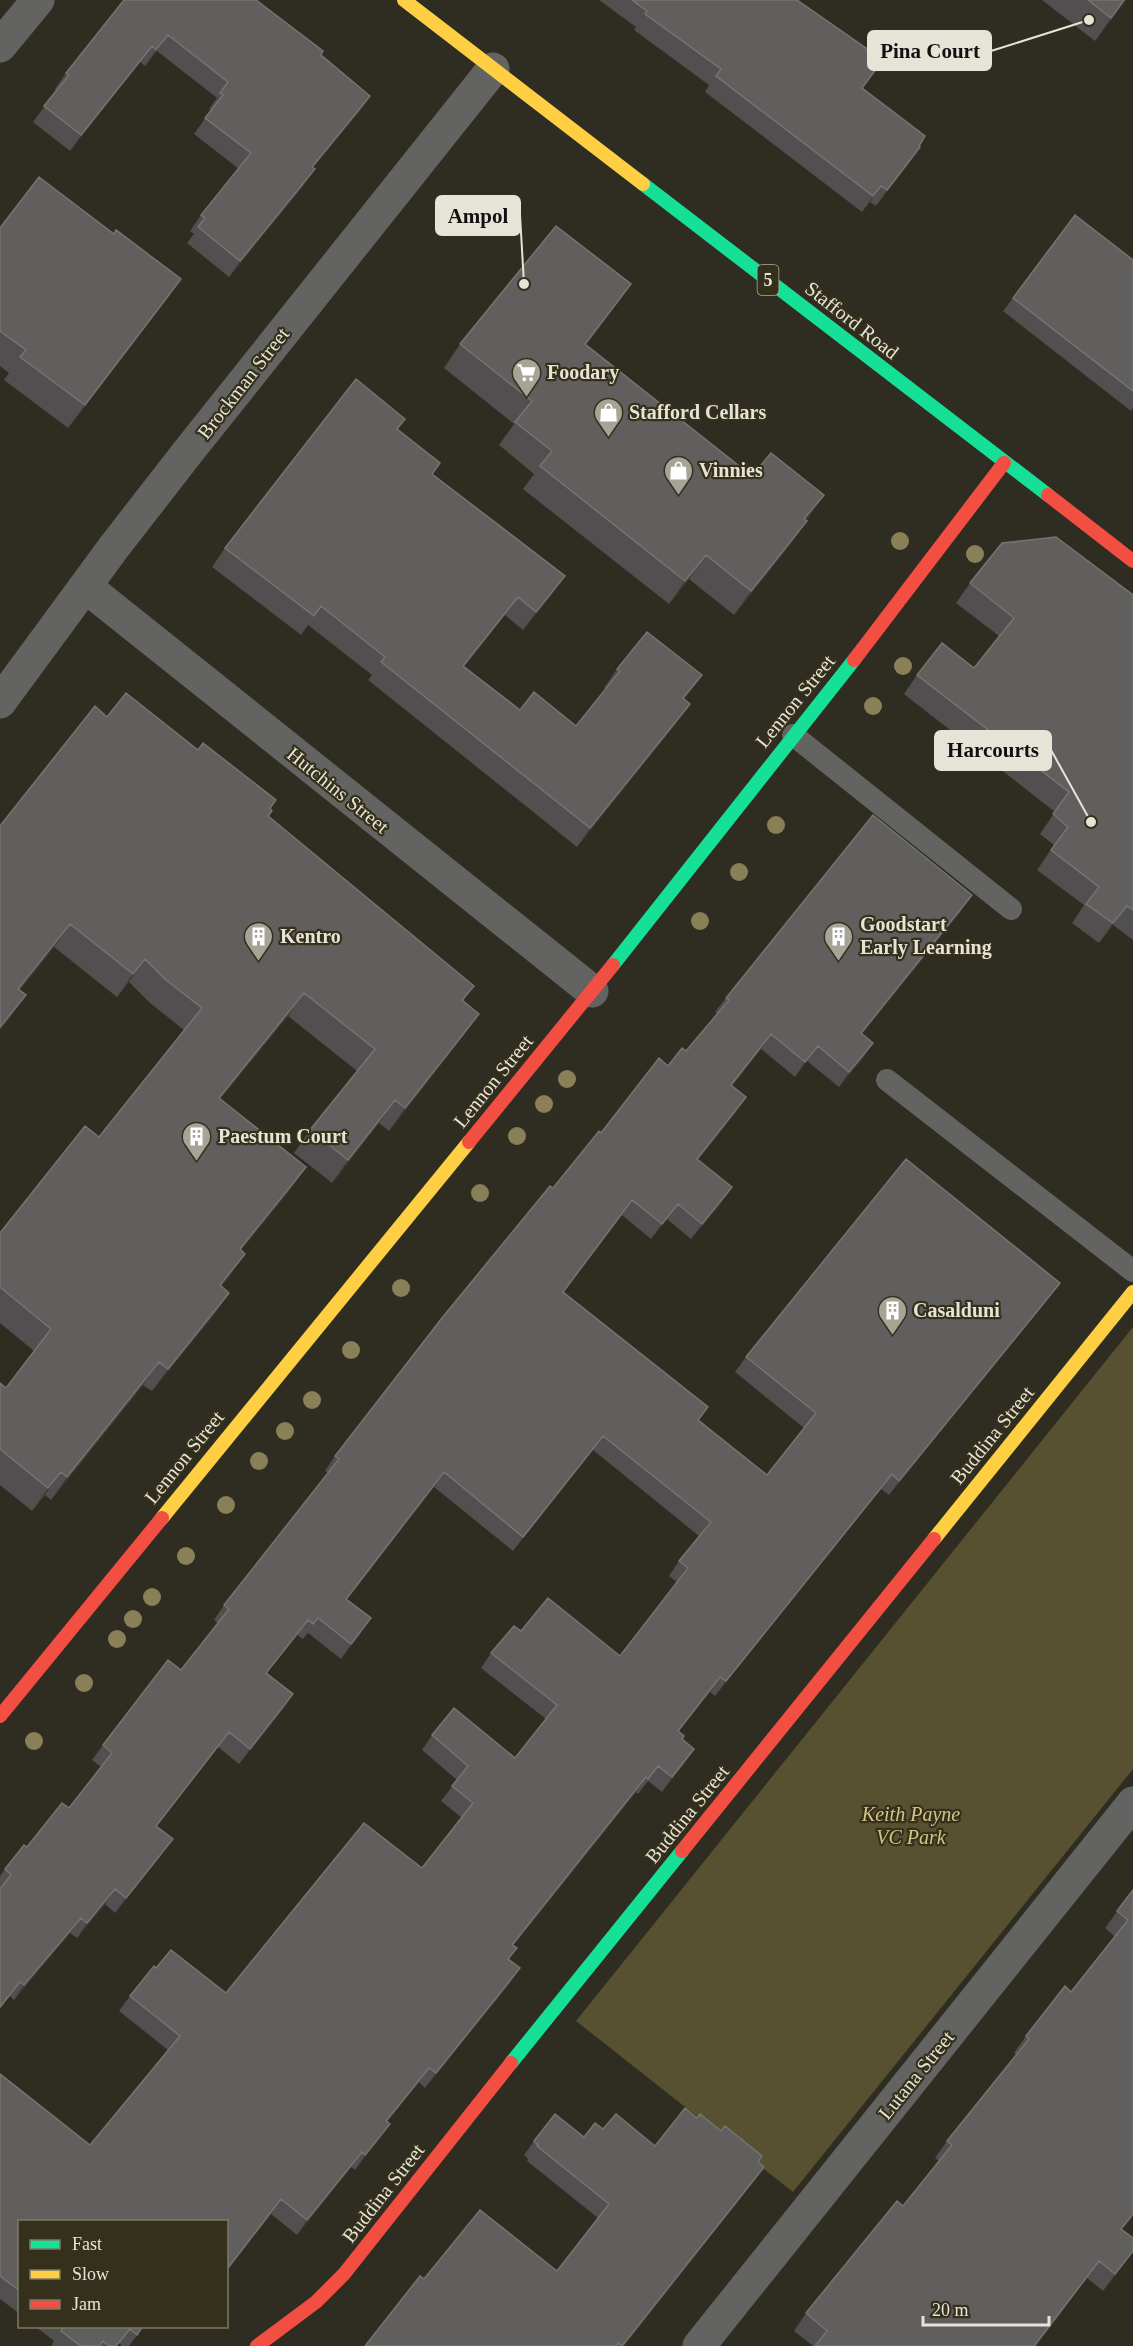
<svg xmlns="http://www.w3.org/2000/svg" width="1133" height="2346" viewBox="0 0 1133 2346" font-family="'Times New Roman',serif">
	<style>
		.green { fill: #575031 }
		.lines { fill: none; stroke-linecap: round; stroke-linejoin: round }
		.lane { stroke: #636462; stroke-width: 22 }
		.street { stroke: #636462; stroke-width: 33 }
		.fast { stroke: #16e098; stroke-width: 14 }
		.slow { stroke: #ffcf43; stroke-width: 14 }
		.jam { stroke: #f24e42; stroke-width: 14 }
		.tree { fill: #898057 }
		.wall { fill: #514f4f }
		.shaded-wall { fill: #3d3a37 }
		.building { fill: #615f5e; stroke: #767471; stroke-width: 1.5 }
		.labels { text-anchor: middle; stroke-width: 4.5; stroke-linejoin: round; paint-order: stroke }
		.shield { fill: #35301b; stroke: #b1ae9f; stroke-width: 1.5 }
		.shield-label { font-size: 18px; font-weight: bold; fill: #e6e4d7 }
		.street-label { font-size: 20px; fill: #e6e4d7; stroke: #35301b }
		.poi-label { font-size: 20px; font-weight: bold; fill: #e6e4d7; stroke: #35301b; text-anchor: start }
		.park-label { font-size: 20px; font-style: italic; fill: #d3c584; stroke: #35301b }
		.leader { fill: none; stroke: #e6e4d7; stroke-width: 2 }
		.callout-dot { fill: #e6e4d7; stroke: #35301b; stroke-width: 2 }
		.callout { fill: #e6e4d7; stroke: #e6e4d7; stroke-width: 2 }
		.callout-label { font-size: 21px; text-anchor: middle; font-weight: bold; fill: #111 }
	</style>
	<rect width="100%" height="100%" fill="#2f2c21"/>
	<path class="green" d="M 1133,1327 L 1133,1769 L 793,2192 L 576,2021 Z"/>
	<g class="lines">
		<path class="lane" d="M 793,735 L 1011,909
			M 887,1080 L 1133,1271"/>
		<path class="street" d="M 0,46 L 38,0
			M 86,587 L 592,991
			M 0,702 L 114,547 L 187,453 L 493,69
			M 699,2346 L 1133,1803"/>
		<path class="fast" d="M 643,184 L 1048,495
			M 613,965 L 854,660
			M 511,2063 L 682,1851"/>
		<path class="slow" d="M 404,0 L 643,184
			M 162,1518 L 469,1142
			M 934,1539 L 1133,1292"/>
		<path class="jam" d="M 1048,495 L 1133,561
			M 854,660 L 1004,463
			M 469,1142 L 613,965
			M 0,1716 L 162,1518
			M 682,1851 L 934,1539
			M 257,2346 L 316,2302 L 344,2274 L 511,2063"/>
	</g>
	<g class="tree">
		<circle cx="900" cy="541" r="9"/>
		<circle cx="975" cy="554" r="9"/>
		<circle cx="903" cy="666" r="9"/>
		<circle cx="873" cy="706" r="9"/>
		<circle cx="776" cy="825" r="9"/>
		<circle cx="739" cy="872" r="9"/>
		<circle cx="700" cy="921" r="9"/>
		<circle cx="567" cy="1079" r="9"/>
		<circle cx="544" cy="1104" r="9"/>
		<circle cx="517" cy="1136" r="9"/>
		<circle cx="480" cy="1193" r="9"/>
		<circle cx="401" cy="1288" r="9"/>
		<circle cx="351" cy="1350" r="9"/>
		<circle cx="312" cy="1400" r="9"/>
		<circle cx="285" cy="1431" r="9"/>
		<circle cx="259" cy="1461" r="9"/>
		<circle cx="226" cy="1505" r="9"/>
		<circle cx="186" cy="1556" r="9"/>
		<circle cx="152" cy="1597" r="9"/>
		<circle cx="133" cy="1619" r="9"/>
		<circle cx="117" cy="1639" r="9"/>
		<circle cx="84" cy="1683" r="9"/>
		<circle cx="34" cy="1741" r="9"/>
	</g>
	<path class="wall" d="M 124,0 L 321,55 L 370,96 L 359,112 L 313,167 L 304,185 L 229,277 L 187,243 L 194,234 L 190,231 L 201,215 L 239,169 L 194,134 L 211,110 L 209,109 L 217,98 L 157,51 L 145,66 L 140,62 L 70,151 L 33,122 L 56,91 L 55,89 L 66,73 Z
		M 599,0 L 797,0 L 862,89 L 919,146 L 909,163 L 876,206 L 870,202 L 862,212 L 705,92 L 709,85 L 634,30 L 636,27 Z
		M 1042,0 L 1126,0 L 1095,41 Z
		M 0,228 L 114,234 L 181,279 L 165,302 L 68,428 L 4,380 L 9,373 L 0,366 Z
		M 1133,260 L 1133,408 L 1131,411 L 1003,311 L 1013,298 Z
		M 631,284 L 614,308 L 586,345 L 806,521 L 790,545 L 734,615 L 689,579 L 669,604 L 523,489 L 534,474 L 499,445 L 514,424 L 444,368 L 460,344 Z
		M 398,430 L 432,474 L 552,594 L 523,630 L 505,615 L 464,667 L 520,710 L 576,726 L 606,689 L 604,688 L 617,669 L 702,675 L 684,699 L 677,722 L 577,847 L 368,680 L 372,675 L 308,625 L 301,635 L 212,567 L 225,548 Z
		M 970,583 L 1133,595 L 1133,940 L 1113,925 L 1099,943 L 1072,923 L 1084,905 L 1037,870 L 1054,845 L 1040,834 L 1055,812 L 904,694 L 917,675 L 974,668 L 999,636 L 956,603 Z
		M 107,717 L 270,808 L 269,816 L 474,986 L 463,1001 L 479,1014 L 463,1036 L 389,1131 L 379,1123 L 332,1183 L 294,1153 L 310,1130 L 357,1071 L 288,1016 L 220,1099 L 306,1167 L 290,1190 L 241,1250 L 229,1277 L 221,1287 L 229,1293 L 213,1316 L 152,1391 L 143,1385 L 51,1500 L 45,1495 L 32,1511 L 0,1485 L 0,1383 L 6,1388 L 34,1351 L 0,1323 L 0,1233 L 99,1137 L 184,1030 L 150,1003 L 129,982 L 117,997 L 54,947 L 20,990 L 10,1018 L 0,1030 L 0,826 Z
		M 962,910 L 862,1034 L 873,1043 L 863,1058 L 839,1087 L 807,1061 L 795,1077 L 761,1049 L 732,1086 L 746,1097 L 736,1112 L 698,1160 L 722,1202 L 691,1239 L 667,1219 L 651,1239 L 622,1215 L 564,1292 L 699,1420 L 767,1475 L 804,1428 L 735,1372 L 746,1357 L 1049,1298 L 889,1495 L 881,1489 L 715,1696 L 710,1692 L 678,1732 L 682,1739 L 684,1764 L 662,1792 L 648,1781 L 638,1794 L 636,1792 L 513,1946 L 509,1959 L 510,1983 L 425,2088 L 419,2082 L 387,2122 L 379,2139 L 355,2170 L 351,2167 L 297,2235 L 271,2214 L 226,2271 L 226,2222 L 20,2222 L 20,2314 L 0,2299 L 0,2074 L 90,2145 L 168,2050 L 119,2011 L 130,1996 L 156,1968 L 226,1993 L 422,1868 L 462,1818 L 441,1801 L 457,1780 L 422,1750 L 432,1735 L 515,1758 L 546,1719 L 481,1668 L 491,1653 L 521,1631 L 620,1656 L 677,1582 L 669,1576 L 679,1561 L 699,1536 L 593,1450 L 513,1551 L 434,1487 L 347,1600 L 361,1633 L 341,1659 L 308,1633 L 303,1639 L 297,1635 L 267,1673 L 293,1694 L 283,1709 L 239,1764 L 218,1747 L 157,1826 L 162,1854 L 115,1913 L 105,1904 L 77,1938 L 70,1933 L 14,2000 L 10,1996 L 0,2009 L 0,1876 L 5,1869 L 69,1808 L 101,1767 L 92,1760 L 103,1745 L 181,1670 L 218,1623 L 214,1620 L 224,1605 L 328,1473 L 325,1471 L 335,1456 L 553,1188 L 601,1133 L 668,1066 L 686,1051 L 717,1014 L 715,1012 L 726,998 Z
		M 1133,1890 L 1122,2229 L 1127,2260 L 1103,2291 L 1087,2278 L 1036,2346 L 813,2346 L 794,2331 L 806,2313 L 903,2206 L 939,2161 L 935,2158 L 947,2141 L 1016,2055 L 1014,2053 L 1026,2036 L 1071,1992 L 1115,1937 L 1105,1928 Z
		M 697,2118 L 764,2167 L 754,2181 L 624,2346 L 365,2346 L 424,2279 L 557,2271 L 598,2218 L 527,2161 L 528,2159 L 524,2155 L 534,2141 L 584,2137 L 603,2129 L 655,2146 Z
		M 35,2326 L 144,2326 L 129,2346 L 122,2346 L 119,2343 L 117,2346 L 51,2346 L 54,2341 Z"/>
	<path class="shaded-wall" d="M 1124,0 L 1126,0 L 1095,41 L 1111,18 Z
		M 168,35 L 157,51 L 145,66 L 156,50 Z
		M 152,46 L 140,62 L 70,151 L 81,135 Z
		M 370,96 L 359,112 L 301,183 L 312,167 Z
		M 920,147 L 909,163 L 876,206 L 887,190 Z
		M 315,169 L 304,185 L 229,277 L 240,261 Z
		M 881,186 L 870,202 L 862,212 L 873,196 Z
		M 181,279 L 165,302 L 68,428 L 85,405 Z
		M 631,284 L 614,308 L 568,368 L 585,344 Z
		M 824,495 L 808,519 L 788,543 L 804,519 Z
		M 807,521 L 790,545 L 734,615 L 751,591 Z
		M 706,555 L 689,579 L 669,604 L 685,581 Z
		M 565,576 L 552,594 L 523,630 L 536,612 Z
		M 518,597 L 505,615 L 450,684 L 463,666 Z
		M 702,675 L 689,693 L 670,717 L 683,698 Z
		M 690,704 L 677,722 L 577,847 L 590,828 Z
		M 972,895 L 962,910 L 850,1048 L 861,1033 Z
		M 1127,906 L 1113,925 L 1099,943 L 1113,923 Z
		M 70,924 L 54,947 L 2,1012 L 18,989 Z
		M 145,959 L 129,982 L 117,997 L 133,974 Z
		M 304,993 L 288,1016 L 202,1121 L 219,1098 Z
		M 26,995 L 10,1018 L 0,1030 L 0,1027 Z
		M 479,1014 L 463,1036 L 389,1131 L 405,1108 Z
		M 771,1034 L 761,1049 L 721,1100 L 731,1085 Z
		M 873,1043 L 863,1058 L 839,1087 L 849,1072 Z
		M 818,1046 L 807,1061 L 795,1077 L 805,1062 Z
		M 746,1097 L 736,1112 L 687,1174 L 697,1159 Z
		M 395,1100 L 379,1123 L 332,1183 L 348,1160 Z
		M 306,1167 L 290,1190 L 224,1272 L 240,1249 Z
		M 732,1187 L 722,1202 L 691,1239 L 702,1224 Z
		M 632,1200 L 622,1215 L 553,1306 L 563,1292 Z
		M 678,1204 L 667,1219 L 651,1239 L 662,1224 Z
		M 245,1254 L 229,1277 L 204,1308 L 220,1285 Z
		M 1060,1283 L 1049,1298 L 889,1495 L 899,1481 Z
		M 229,1293 L 213,1316 L 152,1391 L 168,1369 Z
		M 159,1362 L 143,1385 L 51,1500 L 67,1477 Z
		M 603,1436 L 593,1450 L 513,1551 L 523,1537 Z
		M 61,1472 L 45,1495 L 32,1511 L 48,1488 Z
		M 444,1472 L 434,1487 L 336,1614 L 346,1599 Z
		M 892,1474 L 881,1489 L 715,1696 L 726,1681 Z
		M 371,1618 L 361,1633 L 341,1659 L 351,1644 Z
		M 308,1620 L 297,1635 L 255,1688 L 266,1673 Z
		M 720,1677 L 710,1692 L 667,1746 L 678,1731 Z
		M 293,1694 L 283,1709 L 239,1764 L 250,1749 Z
		M 229,1732 L 218,1747 L 146,1841 L 156,1826 Z
		M 694,1749 L 684,1764 L 662,1792 L 672,1777 Z
		M 646,1777 L 636,1792 L 502,1960 L 512,1945 Z
		M 173,1839 L 162,1854 L 115,1913 L 126,1898 Z
		M 115,1889 L 105,1904 L 77,1938 L 87,1923 Z
		M 81,1918 L 70,1933 L 14,2000 L 24,1985 Z
		M 520,1968 L 510,1983 L 425,2088 L 436,2073 Z
		M 20,1982 L 10,1996 L 0,2009 L 0,2007 Z
		M 429,2068 L 419,2082 L 375,2136 L 386,2121 Z
		M 390,2124 L 379,2139 L 355,2170 L 365,2155 Z
		M 362,2152 L 351,2167 L 297,2235 L 307,2220 Z
		M 764,2167 L 754,2181 L 624,2346 L 622,2346 Z
		M 281,2199 L 271,2214 L 226,2271 L 228,2268 Z
		M 1133,2214 L 1133,2216 L 1109,2246 L 1121,2229 Z
		M 1133,2251 L 1127,2260 L 1103,2291 L 1115,2274 Z
		M 1099,2261 L 1037,2344 L 1036,2346 L 1034,2346 Z"/>
	<path class="building" d="M 124,0 L 256,0 L 323,51 L 321,55 L 370,96 L 312,167 L 315,169 L 240,261 L 198,227 L 205,218 L 201,215 L 251,153 L 205,118 L 223,95 L 220,93 L 228,82 L 168,35 L 156,50 L 152,46 L 81,135 L 44,106 L 69,75 L 66,73 Z
		M 632,0 L 797,0 L 883,60 L 862,88 L 925,136 L 919,146 L 920,147 L 887,190 L 881,186 L 873,196 L 716,76 L 721,69 L 645,14 L 647,11 Z
		M 1088,0 L 1124,0 L 1111,18 Z
		M 39,177 L 114,234 L 116,230 L 181,279 L 85,405 L 20,357 L 26,350 L 0,331 L 0,228 Z
		M 1075,215 L 1133,260 L 1133,391 L 1013,298 Z
		M 556,226 L 631,284 L 585,344 L 752,476 L 771,453 L 824,495 L 804,519 L 807,521 L 751,591 L 706,555 L 685,581 L 540,466 L 552,451 L 515,422 L 532,401 L 460,344 Z
		M 356,379 L 405,419 L 397,429 L 440,463 L 432,474 L 565,576 L 536,612 L 518,597 L 463,666 L 520,710 L 534,692 L 576,726 L 620,671 L 617,669 L 647,632 L 702,675 L 683,698 L 690,704 L 590,828 L 381,662 L 385,657 L 321,606 L 314,616 L 225,548 Z
		M 1056,537 L 1133,595 L 1133,910 L 1127,906 L 1113,923 L 1086,904 L 1099,887 L 1051,850 L 1068,827 L 1053,814 L 1069,792 L 917,675 L 942,643 L 974,668 L 1014,618 L 970,583 L 1002,543 Z
		M 126,693 L 198,750 L 203,743 L 276,800 L 270,808 L 272,811 L 268,816 L 474,986 L 462,1000 L 479,1014 L 405,1108 L 395,1100 L 348,1160 L 310,1130 L 375,1049 L 304,993 L 219,1098 L 306,1167 L 240,1249 L 245,1254 L 220,1285 L 229,1293 L 168,1369 L 159,1362 L 67,1477 L 61,1472 L 48,1488 L 0,1449 L 0,1383 L 6,1388 L 51,1329 L 0,1287 L 0,1233 L 85,1126 L 99,1137 L 202,1008 L 166,980 L 145,959 L 133,974 L 70,924 L 18,989 L 26,995 L 0,1027 L 0,826 L 95,706 L 107,717 Z
		M 873,815 L 972,895 L 861,1033 L 873,1043 L 849,1072 L 818,1046 L 805,1062 L 771,1034 L 731,1085 L 746,1097 L 697,1159 L 732,1187 L 702,1224 L 678,1204 L 662,1224 L 632,1200 L 563,1292 L 708,1407 L 698,1420 L 767,1475 L 816,1413 L 746,1357 L 906,1159 L 1060,1283 L 899,1481 L 892,1474 L 726,1681 L 720,1677 L 678,1731 L 684,1736 L 682,1739 L 694,1749 L 672,1777 L 658,1766 L 648,1779 L 646,1777 L 512,1945 L 517,1948 L 508,1959 L 520,1968 L 436,2073 L 429,2068 L 386,2121 L 390,2124 L 365,2155 L 362,2152 L 307,2220 L 281,2199 L 228,2268 L 226,2267 L 226,2222 L 20,2222 L 20,2291 L 0,2276 L 0,2074 L 90,2145 L 180,2036 L 130,1996 L 154,1966 L 156,1968 L 171,1950 L 226,1993 L 364,1823 L 422,1868 L 473,1803 L 452,1786 L 468,1766 L 432,1735 L 454,1708 L 515,1758 L 557,1705 L 491,1653 L 514,1626 L 521,1631 L 548,1598 L 620,1656 L 688,1568 L 679,1561 L 711,1522 L 603,1436 L 523,1537 L 444,1472 L 346,1599 L 371,1618 L 351,1644 L 318,1618 L 313,1624 L 308,1620 L 266,1673 L 293,1694 L 250,1749 L 229,1732 L 156,1826 L 173,1839 L 126,1898 L 115,1889 L 87,1923 L 81,1918 L 24,1985 L 20,1982 L 0,2007 L 0,1889 L 11,1875 L 5,1869 L 24,1845 L 27,1847 L 62,1803 L 69,1808 L 112,1753 L 103,1745 L 168,1660 L 181,1670 L 229,1609 L 224,1605 L 339,1459 L 335,1456 L 442,1318 L 550,1186 L 553,1188 L 599,1131 L 601,1133 L 659,1058 L 668,1066 L 682,1048 L 686,1051 L 729,1000 L 726,998 Z
		M 1133,1890 L 1133,2214 L 1121,2229 L 1133,2238 L 1133,2251 L 1115,2274 L 1099,2261 L 1034,2346 L 815,2346 L 827,2331 L 806,2313 L 897,2201 L 903,2206 L 952,2145 L 947,2141 L 1029,2039 L 1026,2036 L 1065,1986 L 1071,1992 L 1128,1920 L 1117,1911 Z
		M 685,2108 L 697,2118 L 700,2114 L 721,2131 L 725,2126 L 762,2156 L 758,2162 L 764,2167 L 622,2346 L 618,2343 L 616,2346 L 365,2346 L 420,2276 L 424,2279 L 480,2210 L 557,2271 L 609,2204 L 537,2146 L 538,2145 L 534,2141 L 555,2114 L 584,2137 L 595,2123 L 603,2129 L 616,2114 L 655,2146 Z
		M 143,2326 L 137,2335 L 130,2329 L 116,2346 L 109,2346 L 103,2341 L 99,2346 L 81,2346 L 61,2331 L 64,2326 Z"/>
	<defs>
		<symbol id="supermarket-pin" viewBox="-11 -11 22 30"><path d="M0 17L-7.5 6A9.5 9.5 0 1 1 7.5 6Z" fill="#a6a497" stroke="#35301b"/><path d="M-6-5.5h2.5l.6 2H6L4.5 2H-2.5L-4.4-4H-6ZM-1.5 3.2a1.3 1.3 0 1 0 .1 0ZM3 3.2a1.3 1.3 0 1 0 .1 0Z" fill="#fff"/></symbol>
		<symbol id="shop-pin" viewBox="-11 -11 22 30"><path d="M0 17L-7.5 6A9.5 9.5 0 1 1 7.5 6Z" fill="#a6a497" stroke="#35301b"/><path d="M-5-2.5h2.3a2.7 3.5 0 0 1 5.4 0H5L5.5 6h-11ZM-1.5-2.5h3a1.5 2.3 0 0 0-3 0Z" fill="#fff"/></symbol>
		<symbol id="building-pin" viewBox="-11 -11 22 30"><path d="M0 17L-7.5 6A9.5 9.5 0 1 1 7.5 6Z" fill="#a6a497" stroke="#35301b"/><path d="M-4-6H4V6H1V3H-1V6H-4ZM-2.5-4.3h1.7v1.8h-1.7ZM.8-4.3h1.7v1.8H.8ZM-2.5-1h1.7V.8h-1.7ZM.8-1h1.7V.8H.8Z" fill="#fff"/></symbol>
	</defs>
	<g fill-rule="evenodd">
		<use href="#supermarket-pin" x="510" y="356" width="33" height="45"/>
		<use href="#shop-pin" x="592" y="396" width="33" height="45"/>
		<use href="#shop-pin" x="662" y="454" width="33" height="45"/>
		<use href="#building-pin" x="242" y="920" width="33" height="45"/>
		<use href="#building-pin" x="822" y="920" width="33" height="45"/>
		<use href="#building-pin" x="180" y="1120" width="33" height="45"/>
		<use href="#building-pin" x="876" y="1294" width="33" height="45"/>
	</g>
	<g class="labels">
		<rect class="shield" x="757.5" y="265" width="21" height="30" rx="4.5"/>
		<g class="shield-label">
			<text x="768" y="286">5</text>
		</g>
		<g class="street-label">
			<text transform="translate(852 320) rotate(38)" y="7">Stafford Road</text>
			<text transform="translate(243 383) rotate(-52)" y="7">Brockman Street</text>
			<text transform="translate(795 701) rotate(-51)" y="7">Lennon Street</text>
			<text transform="translate(338 790) rotate(39)" y="7">Hutchins Street</text>
			<text transform="translate(493 1081) rotate(-51)" y="7">Lennon Street</text>
			<text transform="translate(992 1435) rotate(-51)" y="7">Buddina Street</text>
			<text transform="translate(184 1457) rotate(-51)" y="7">Lennon Street</text>
			<text transform="translate(687 1814) rotate(-51)" y="7">Buddina Street</text>
			<text transform="translate(916 2075) rotate(-51)" y="7">Lutana Street</text>
			<text transform="translate(383 2193) rotate(-52)" y="7">Buddina Street</text>
		</g>
		<g class="poi-label">
			<text x="547" y="379">Foodary</text>
			<text x="629" y="419">Stafford Cellars</text>
			<text x="699" y="477">Vinnies</text>
			<text x="860" y="931">Goodstart<tspan x="860" dy="23">Early Learning</tspan></text>
			<text x="280" y="943">Kentro</text>
			<text x="218" y="1143">Paestum Court</text>
			<text x="913" y="1317">Casalduni</text>
		</g>
		<g class="park-label">
			<text x="911" y="1821">Keith Payne<tspan x="911" dy="23">VC Park</tspan></text>
		</g>
	</g>
	<path class="leader" d="M1089 20L991 51M524 284L520 215M1091 822L1051 750"/>
	<g class="callout-dot">
		<circle cx="1089" cy="20" r="6"/>
		<circle cx="524" cy="284" r="6"/>
		<circle cx="1091" cy="822" r="6"/>
	</g>
	<g class="callout">
		<rect x="868" y="31" width="123" height="39" rx="6"/>
		<rect x="436" y="196" width="84" height="39" rx="6"/>
		<rect x="935" y="731" width="116" height="39" rx="6"/>
	</g>
	<g class="callout-label">
		<text x="930" y="58">Pina Court</text>
		<text x="478" y="223">Ampol</text>
		<text x="993" y="757">Harcourts</text>
	</g>
	<rect x="18" y="2220" width="210" height="108" fill="#35301b" stroke="#7c7866" stroke-width="1.5"/>
	<rect x="30" y="2240" width="30" height="9" fill="#16e098" stroke="#7c7866" stroke-width="1.5"/>
	<text x="72" y="2250" font-size="18" fill="#e6e4d7">Fast</text>
	<rect x="30" y="2270" width="30" height="9" fill="#ffcf43" stroke="#7c7866" stroke-width="1.5"/>
	<text x="72" y="2280" font-size="18" fill="#e6e4d7">Slow</text>
	<rect x="30" y="2300" width="30" height="9" fill="#f24e42" stroke="#7c7866" stroke-width="1.5"/>
	<text x="72" y="2310" font-size="18" fill="#e6e4d7">Jam</text>
	<path d="M923 2316v9h126v-9" fill="none" stroke="#e6e4d7" stroke-width="3"/>
	<text x="932" y="2316" font-size="18" fill="#e6e4d7" stroke="#35301b" stroke-width="4.5" paint-order="stroke">20 m</text>
</svg>
